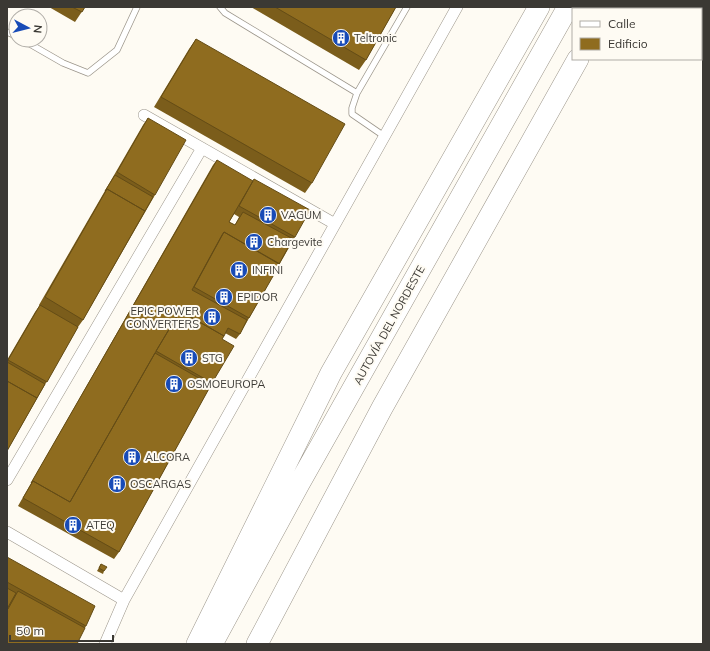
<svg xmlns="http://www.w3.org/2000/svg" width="710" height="651" viewBox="0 0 710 651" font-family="Mulish,sans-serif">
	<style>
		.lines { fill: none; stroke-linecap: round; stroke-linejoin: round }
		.service-casing { stroke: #9c968b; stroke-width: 7 }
		.minor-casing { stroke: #9c968b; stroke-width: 12 }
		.motorway-casing { stroke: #9c968b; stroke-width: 22 }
		.service { stroke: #fff; stroke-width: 5.5 }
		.minor { stroke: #fff; stroke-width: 11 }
		.motorway { stroke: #fff; stroke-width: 21 }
		.wall { fill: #7b5d1b; fill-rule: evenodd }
		.building { fill: #8f6c1f; stroke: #644c16 }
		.labels { text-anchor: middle; stroke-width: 4; stroke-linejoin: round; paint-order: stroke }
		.poi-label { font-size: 11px; fill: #3b3934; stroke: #fefbf3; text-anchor: start }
		.street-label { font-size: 11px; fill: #3b3934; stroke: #fefbf3 }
	</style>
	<rect width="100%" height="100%" fill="#fefbf3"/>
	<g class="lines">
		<defs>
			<path id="service" d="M 220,7 L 225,13 L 357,93
				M 7,32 L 16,36
				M 23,40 L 63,63 L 88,73 L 117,50 L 137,7
				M 384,136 L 352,114 L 352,108 L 357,93 L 407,7"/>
			<path id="minor" d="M 144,115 L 335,224
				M 7,480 L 202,148
				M 7,532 L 124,600
				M 105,644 L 124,600 L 457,7"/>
			<path id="motorway" d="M 606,9 L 607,7
				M 197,644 L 331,373 L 539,7
				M 212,644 L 299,484 L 568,7
				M 257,644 L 382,408 L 578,59"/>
		</defs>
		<use href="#service" class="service-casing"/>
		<use href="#minor" class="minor-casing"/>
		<use href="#motorway" class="motorway-casing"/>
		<use href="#service" class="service"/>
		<use href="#minor" class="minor"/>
		<use href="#motorway" class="motorway"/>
	</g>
	<path class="wall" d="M 49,7 L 85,7 L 75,22 Z
		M 251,7 L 396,7 L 366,60 L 359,70 Z
		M 196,39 L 312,183 L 305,193 L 154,107 L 189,49 Z
		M 148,118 L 155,195 L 83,320 L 78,327 L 7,451 L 7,360 L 35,312 L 40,305 L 39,305 L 143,125 Z
		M 217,160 L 295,237 L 240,334 L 236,339 L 225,333 L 222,339 L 212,383 L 119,552 L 114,559 L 18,506 L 213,165 ZM 234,214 L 239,217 L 235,225 L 229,222 Z
		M 7,557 L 86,626 L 85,628 L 7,644 Z
		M 101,564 L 104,571 L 103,574 L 97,571 Z"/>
	<path class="building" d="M 72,7 L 85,7 L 82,12 Z
		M 275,7 L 396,7 L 366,60 Z
		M 196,39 L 345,124 L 312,183 L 161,97 Z
		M 148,118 L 186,140 L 155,195 L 117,172 Z
		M 217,160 L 253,181 L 229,222 L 235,225 L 243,212 L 293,239 L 279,264 L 224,232 L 222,235 L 192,290 L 247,320 L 240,334 L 228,328 L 224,336 L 180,311 L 155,353 L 70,502 L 33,481 L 31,483 Z
		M 115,175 L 153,197 L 145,211 L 107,189 L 105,191 Z
		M 254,179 L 310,210 L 295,237 L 239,206 Z
		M 107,189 L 145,211 L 83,320 L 45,297 Z
		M 224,232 L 280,264 L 249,318 L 194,287 Z
		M 40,305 L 78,327 L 47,382 L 8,360 Z
		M 180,311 L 224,336 L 222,339 L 234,346 L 212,383 L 156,351 Z
		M 155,353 L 211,385 L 119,552 L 23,498 L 33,481 L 70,502 Z
		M 7,362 L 45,384 L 37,398 L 7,381 Z
		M 7,381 L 37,398 L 7,451 Z
		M 7,557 L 95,606 L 86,626 L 7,582 Z
		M 101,564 L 107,567 L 104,571 L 99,568 Z
		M 7,588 L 16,593 L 7,609 Z
		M 18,591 L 85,628 L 77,644 L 7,644 L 7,608 L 8,609 Z"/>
	<defs>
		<symbol id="building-disc" viewBox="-11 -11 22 22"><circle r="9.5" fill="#184bb7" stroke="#fefbf3"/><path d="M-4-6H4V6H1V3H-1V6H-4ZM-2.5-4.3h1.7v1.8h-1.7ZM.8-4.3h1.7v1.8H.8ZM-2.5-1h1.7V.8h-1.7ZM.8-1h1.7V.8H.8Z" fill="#fff"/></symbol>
	</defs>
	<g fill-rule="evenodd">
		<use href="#building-disc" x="331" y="28" width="20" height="20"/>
		<use href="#building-disc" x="258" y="205" width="20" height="20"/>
		<use href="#building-disc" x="244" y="232" width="20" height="20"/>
		<use href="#building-disc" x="229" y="260" width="20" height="20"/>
		<use href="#building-disc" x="214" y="287" width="20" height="20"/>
		<use href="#building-disc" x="202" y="307" width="20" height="20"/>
		<use href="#building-disc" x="179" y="348" width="20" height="20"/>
		<use href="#building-disc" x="164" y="374" width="20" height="20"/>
		<use href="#building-disc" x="122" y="447" width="20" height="20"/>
		<use href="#building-disc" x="107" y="474" width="20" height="20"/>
		<use href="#building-disc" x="63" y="515" width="20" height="20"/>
	</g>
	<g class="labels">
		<g class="poi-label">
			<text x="354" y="42">Teltronic</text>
			<text x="281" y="219">VAGUM</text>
			<text x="267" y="246">Chargevite</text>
			<text x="252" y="274">INFINI</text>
			<text x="237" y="301">EPIDOR</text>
			<text x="199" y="315" text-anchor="end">EPIC POWER<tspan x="199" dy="13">CONVERTERS</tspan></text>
			<text x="202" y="362">STG</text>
			<text x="187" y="388">OSMOEUROPA</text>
			<text x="145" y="461">ALCORA</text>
			<text x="130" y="488">OSCARGAS</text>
			<text x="86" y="529">ATEQ</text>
		</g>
		<g class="street-label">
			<text transform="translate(389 325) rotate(-61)" y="4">AUTOVÍA DEL NORDESTE</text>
		</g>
	</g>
	<rect width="710" height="651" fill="none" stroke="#3b3934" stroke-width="16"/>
	<rect x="572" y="8" width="130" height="52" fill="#fefbf3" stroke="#b0ada7"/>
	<rect x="580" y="21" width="20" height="6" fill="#ffffff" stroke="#b0ada7"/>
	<text x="608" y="28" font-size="12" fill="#3b3934">Calle</text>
	<rect x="580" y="38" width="20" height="12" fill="#8f6c1f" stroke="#b0ada7"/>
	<text x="608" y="48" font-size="12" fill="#3b3934">Edificio</text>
	<g transform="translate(28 28) rotate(97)"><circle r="19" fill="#fefbf3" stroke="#b0ada7"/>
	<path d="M0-3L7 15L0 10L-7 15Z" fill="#184bb7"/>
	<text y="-6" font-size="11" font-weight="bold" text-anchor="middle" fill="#3b3934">N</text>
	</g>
	<path d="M10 635v6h103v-6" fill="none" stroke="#3b3934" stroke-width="2"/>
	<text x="16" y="635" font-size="12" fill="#3b3934" stroke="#fefbf3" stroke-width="3" paint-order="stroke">50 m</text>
</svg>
